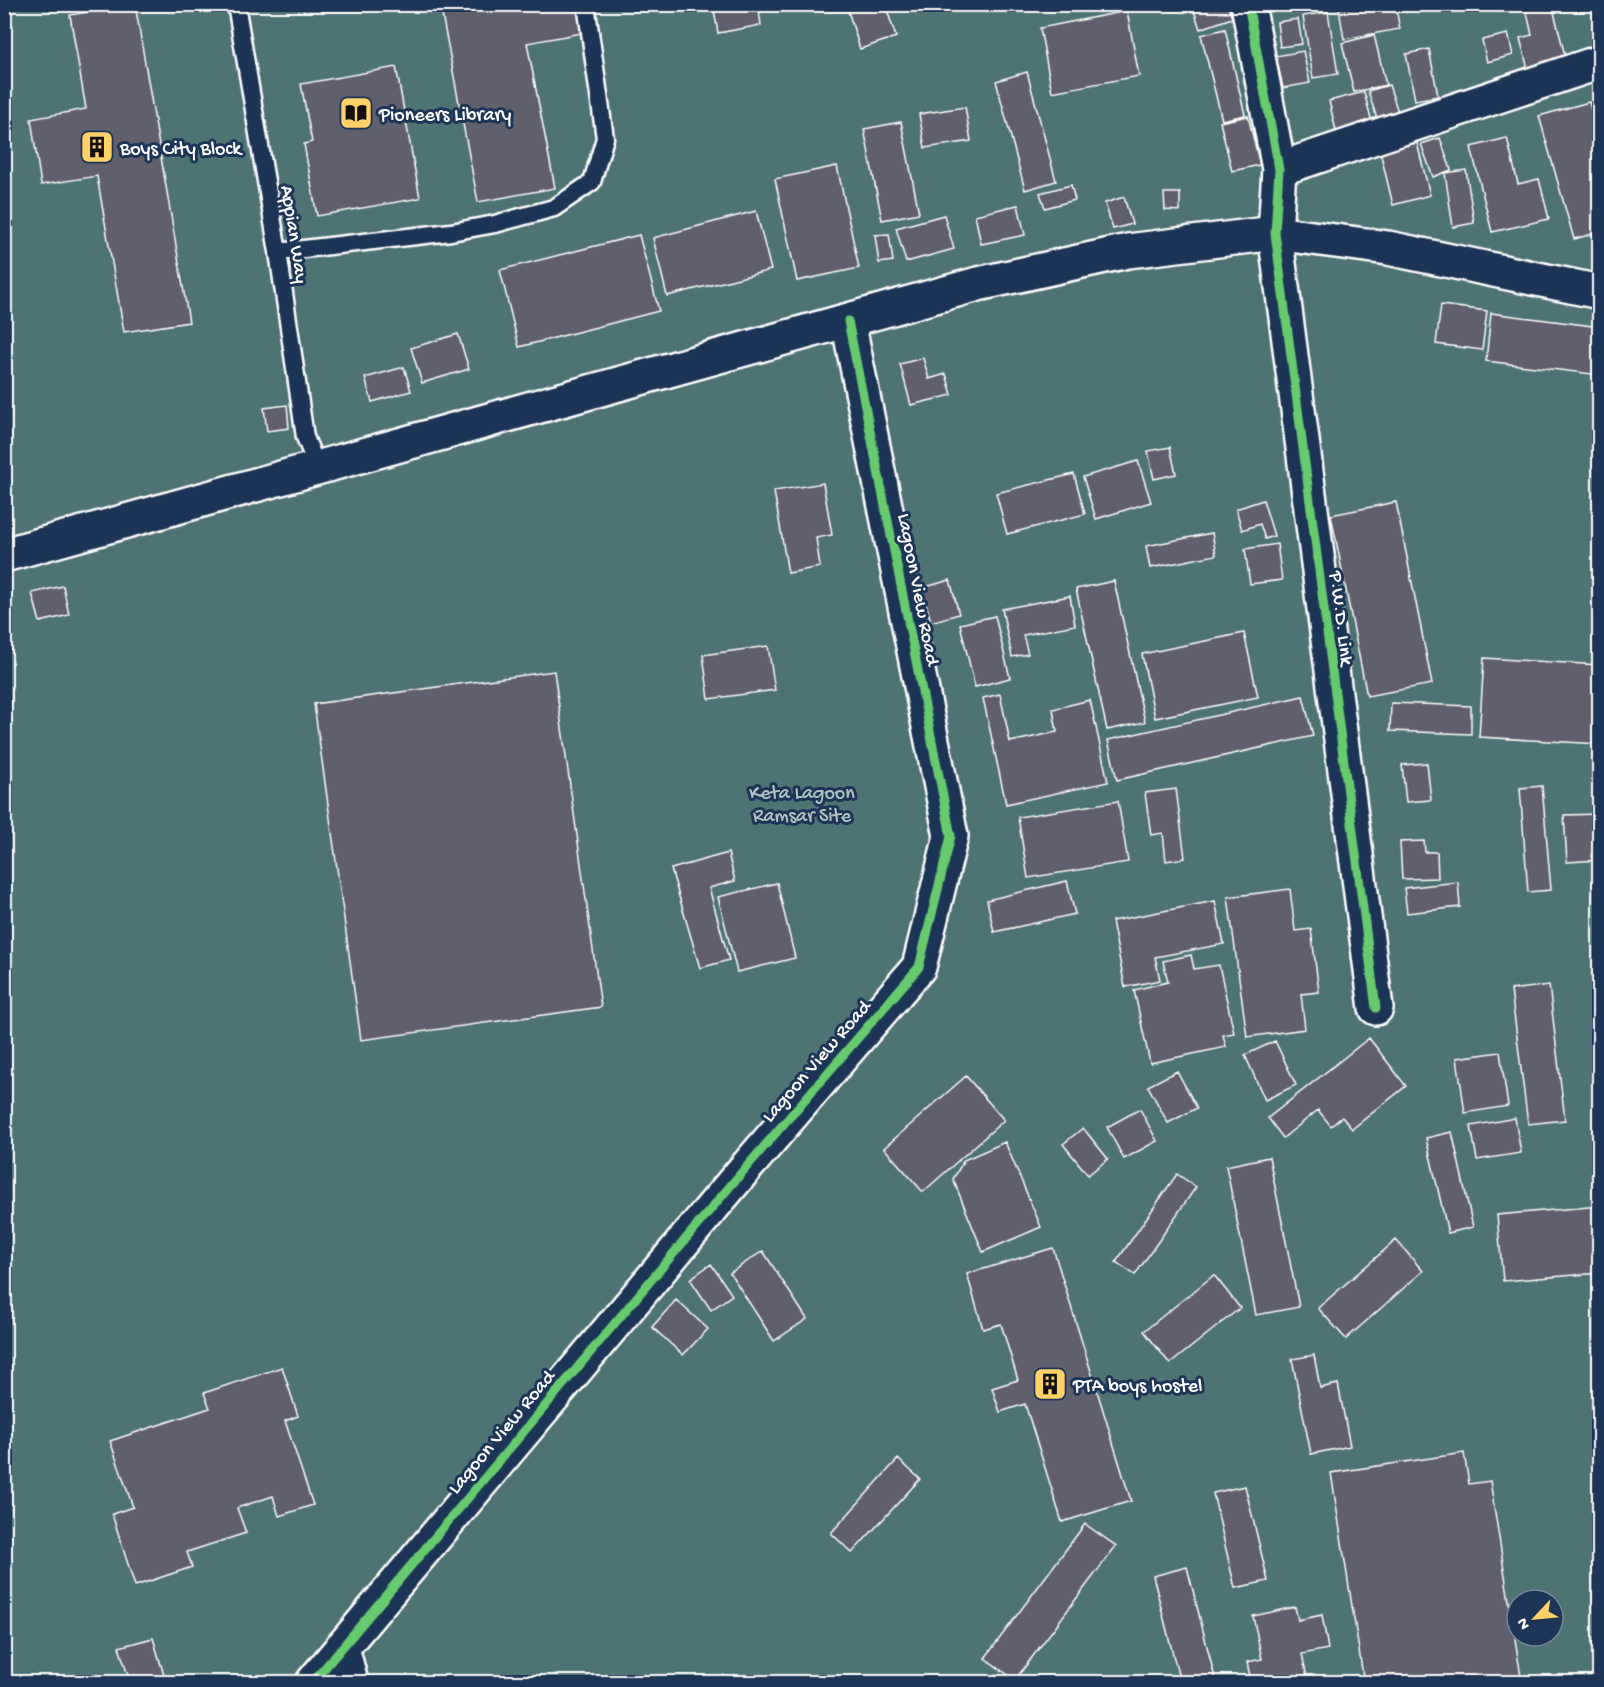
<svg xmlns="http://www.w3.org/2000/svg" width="1604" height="1687" viewBox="0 0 1604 1687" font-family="'Gochi Hand',sans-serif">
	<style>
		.green { fill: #4e7375; stroke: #a6b9ba; stroke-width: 1.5; fill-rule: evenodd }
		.building { fill: #615e6d; stroke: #fff; stroke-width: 1.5 }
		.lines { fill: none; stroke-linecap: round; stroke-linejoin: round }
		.service-casing { stroke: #fff; stroke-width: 21 }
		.minor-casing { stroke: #fff; stroke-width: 38 }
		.secondary-casing { stroke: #fff; stroke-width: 38 }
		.service { stroke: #1d3557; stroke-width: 16 }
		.minor { stroke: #1d3557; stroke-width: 33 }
		.secondary { stroke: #1d3557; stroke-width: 33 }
		.cycleway-casing { stroke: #1d3557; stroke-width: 13 }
		.cycleway { stroke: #67ca6e; stroke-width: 9 }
		.labels { text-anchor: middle; stroke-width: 6; stroke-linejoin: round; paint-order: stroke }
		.poi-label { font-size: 20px; fill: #fff; stroke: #1d3557; text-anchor: start }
		.street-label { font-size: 20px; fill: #fff; stroke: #1d3557 }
		.park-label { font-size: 20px; fill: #afc0c1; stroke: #1d3557 }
	</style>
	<rect width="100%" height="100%" fill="#2b3d5b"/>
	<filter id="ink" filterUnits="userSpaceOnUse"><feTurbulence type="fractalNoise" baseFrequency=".0167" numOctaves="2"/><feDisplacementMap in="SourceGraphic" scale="12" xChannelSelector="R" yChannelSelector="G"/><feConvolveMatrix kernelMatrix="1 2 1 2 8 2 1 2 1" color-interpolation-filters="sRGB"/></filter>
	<g filter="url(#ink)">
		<path class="green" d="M 5,5 L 1599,5 L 1599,1682 L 5,1682 ZM 1517,1600 L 1553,1600 L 1553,1636 L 1517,1636 Z"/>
		<path class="building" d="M 135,4 L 189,322 L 124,332 L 97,176 L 41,185 L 31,119 L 86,109 L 70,15 Z
			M 440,4 L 577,4 L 582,33 L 527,43 L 555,188 L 478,202 Z
			M 713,4 L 758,4 L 761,25 L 718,33 Z
			M 846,4 L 885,4 L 896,37 L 860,49 Z
			M 1192,4 L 1227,4 L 1232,18 L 1200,29 Z
			M 1295,4 L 1335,4 L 1335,6 L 1296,13 Z
			M 1366,4 L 1395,4 L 1400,29 L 1344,39 L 1339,9 Z
			M 1525,4 L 1552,4 L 1567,64 L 1529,73 L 1520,38 L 1532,35 Z
			M 1127,11 L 1139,76 L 1052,92 L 1040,28 Z
			M 1328,12 L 1338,74 L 1313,78 L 1303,16 Z
			M 1298,19 L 1302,44 L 1280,47 L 1277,22 Z
			M 1225,29 L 1245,115 L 1222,120 L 1201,35 Z
			M 1508,34 L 1513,55 L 1487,62 L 1482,40 Z
			M 1374,35 L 1386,85 L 1354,92 L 1342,43 Z
			M 1429,49 L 1438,96 L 1415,100 L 1406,54 Z
			M 1303,51 L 1310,83 L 1283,88 L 1276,56 Z
			M 396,67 L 420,198 L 317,216 L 304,144 L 312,142 L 301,84 Z
			M 1027,72 L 1056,181 L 1025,190 L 996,81 Z
			M 1389,85 L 1399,115 L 1378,122 L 1368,91 Z
			M 1364,92 L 1373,126 L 1337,135 L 1329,101 Z
			M 1589,102 L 1600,139 L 1600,232 L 1574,239 L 1539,116 Z
			M 965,107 L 971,141 L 925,148 L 919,114 Z
			M 1248,116 L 1260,165 L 1232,171 L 1220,122 Z
			M 901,122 L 919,213 L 882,220 L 864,129 Z
			M 1440,138 L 1451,170 L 1433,177 L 1421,144 Z
			M 1507,138 L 1518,184 L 1539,179 L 1549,219 L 1492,232 L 1471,147 Z
			M 1417,143 L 1430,195 L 1393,205 L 1380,151 Z
			M 837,166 L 859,268 L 797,281 L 775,179 Z
			M 1466,170 L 1474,223 L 1453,227 L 1445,173 Z
			M 1071,185 L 1075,200 L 1045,208 L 1040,193 Z
			M 1164,193 L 1180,193 L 1180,211 L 1165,210 Z
			M 1124,197 L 1132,224 L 1113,229 L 1105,203 Z
			M 1018,205 L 1025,235 L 981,244 L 975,215 Z
			M 756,211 L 771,270 L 667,296 L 653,238 Z
			M 944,215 L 954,249 L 906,262 L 896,228 Z
			M 889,234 L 893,261 L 879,263 L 875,235 Z
			M 639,235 L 659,311 L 519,347 L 500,270 Z
			M 1441,305 L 1487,311 L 1482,350 L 1436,344 Z
			M 1491,313 L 1600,327 L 1600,375 L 1486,361 Z
			M 458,334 L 469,369 L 422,383 L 411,348 Z
			M 923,358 L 929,379 L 946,374 L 952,395 L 911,405 L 900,364 Z
			M 404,367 L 411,391 L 372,402 L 365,378 Z
			M 287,405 L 289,428 L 267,431 L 264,408 Z
			M 1170,447 L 1176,474 L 1154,479 L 1148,451 Z
			M 1138,461 L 1151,502 L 1096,519 L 1083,477 Z
			M 1074,474 L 1085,514 L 1007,534 L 996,493 Z
			M 823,483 L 832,535 L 816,538 L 820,567 L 788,573 L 774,491 Z
			M 1263,500 L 1274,536 L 1265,539 L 1260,524 L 1242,530 L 1236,509 Z
			M 1396,502 L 1432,684 L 1367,696 L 1331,515 Z
			M 1212,533 L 1216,555 L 1150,568 L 1146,546 Z
			M 1277,544 L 1282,580 L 1250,584 L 1245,549 Z
			M 950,580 L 959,614 L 931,622 L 922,588 Z
			M 1114,581 L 1145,722 L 1107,730 L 1076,589 Z
			M 63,586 L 69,615 L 40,622 L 32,593 Z
			M 1070,596 L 1075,625 L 1023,635 L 1028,654 L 1012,657 L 1002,609 Z
			M 995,616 L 1010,678 L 975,687 L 960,624 Z
			M 1244,633 L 1258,697 L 1155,718 L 1142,654 Z
			M 768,646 L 775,690 L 709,699 L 703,655 Z
			M 1484,658 L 1600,665 L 1600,744 L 1479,737 Z
			M 554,671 L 601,1007 L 361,1040 L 314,704 Z
			M 1000,694 L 1010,742 L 1057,732 L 1053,709 L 1090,700 L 1108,782 L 1006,804 L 983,698 Z
			M 1303,696 L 1313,736 L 1117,780 L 1108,740 Z
			M 1391,703 L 1471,706 L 1471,734 L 1390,731 Z
			M 1427,763 L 1431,800 L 1406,802 L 1402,765 Z
			M 1542,786 L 1551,890 L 1528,892 L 1520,788 Z
			M 1176,789 L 1185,858 L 1166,861 L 1163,833 L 1151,835 L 1145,793 Z
			M 1118,801 L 1128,862 L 1028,878 L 1018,817 Z
			M 1600,814 L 1600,860 L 1567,862 L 1564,815 Z
			M 1424,841 L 1425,852 L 1437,852 L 1438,878 L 1402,879 L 1400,842 Z
			M 728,853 L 735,881 L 709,888 L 729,960 L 700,968 L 671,869 Z
			M 1067,881 L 1075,914 L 994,932 L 987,900 Z
			M 1458,882 L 1460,907 L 1407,913 L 1404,888 Z
			M 777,883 L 795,958 L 737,972 L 718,897 Z
			M 1290,889 L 1295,931 L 1311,929 L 1319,992 L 1301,994 L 1305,1029 L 1247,1037 L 1228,897 Z
			M 1215,901 L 1224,944 L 1155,957 L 1160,980 L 1125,987 L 1112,921 Z
			M 1191,955 L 1194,969 L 1219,965 L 1234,1033 L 1223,1035 L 1226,1047 L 1150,1063 L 1134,990 L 1168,982 L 1163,961 Z
			M 1594,978 L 1600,978 L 1600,1024 Z
			M 1549,985 L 1565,1120 L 1528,1124 L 1511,990 Z
			M 1369,1038 L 1406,1086 L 1352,1129 L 1342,1117 L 1331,1126 L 1318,1110 L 1283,1138 L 1268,1118 Z
			M 1275,1041 L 1296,1085 L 1265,1100 L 1245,1055 Z
			M 1500,1052 L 1508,1106 L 1465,1113 L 1457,1058 Z
			M 1177,1071 L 1197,1108 L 1168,1123 L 1148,1086 Z
			M 966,1076 L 1004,1120 L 923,1192 L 884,1148 Z
			M 1140,1109 L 1157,1141 L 1124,1159 L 1107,1127 Z
			M 1515,1118 L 1521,1153 L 1477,1160 L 1471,1126 Z
			M 1083,1128 L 1108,1159 L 1088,1175 L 1063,1144 Z
			M 1452,1132 L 1473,1227 L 1448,1233 L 1426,1138 Z
			M 1005,1142 L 1041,1227 L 983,1252 L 953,1179 L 964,1160 Z
			M 1269,1157 L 1299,1307 L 1256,1315 L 1226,1166 Z
			M 1177,1174 L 1196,1187 L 1135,1275 L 1116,1262 Z
			M 1600,1206 L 1600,1273 L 1503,1281 L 1497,1215 Z
			M 1396,1240 L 1423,1271 L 1346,1339 L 1318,1308 Z
			M 1053,1248 L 1131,1501 L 1062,1522 L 1025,1404 L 1000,1412 L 992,1388 L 1018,1380 L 1001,1324 L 983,1329 L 967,1274 Z
			M 763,1251 L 807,1319 L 774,1341 L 730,1273 Z
			M 711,1264 L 732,1295 L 711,1310 L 690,1279 Z
			M 1214,1275 L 1240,1308 L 1170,1364 L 1144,1331 Z
			M 676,1300 L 708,1329 L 683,1355 L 652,1327 Z
			M 1314,1355 L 1320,1388 L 1338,1384 L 1350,1446 L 1311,1454 L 1292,1359 Z
			M 282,1367 L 298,1416 L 285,1421 L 313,1505 L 279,1516 L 273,1496 L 237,1508 L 246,1533 L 187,1552 L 192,1567 L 135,1586 L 112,1514 L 133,1507 L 110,1441 L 210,1408 L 204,1393 Z
			M 1464,1453 L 1469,1484 L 1490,1481 L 1521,1677 L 1528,1676 L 1529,1682 L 1364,1682 L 1331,1473 Z
			M 898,1459 L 920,1479 L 852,1553 L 831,1533 Z
			M 1245,1486 L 1268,1581 L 1235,1588 L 1213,1493 Z
			M 1085,1524 L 1116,1546 L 1015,1680 L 985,1658 Z
			M 1187,1567 L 1216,1682 L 1180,1682 L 1153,1576 Z
			M 1295,1607 L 1298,1620 L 1322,1615 L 1328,1649 L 1302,1654 L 1308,1682 L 1251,1682 L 1247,1662 L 1262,1659 L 1253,1616 Z
			M 153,1638 L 166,1682 L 130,1682 L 119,1647 Z"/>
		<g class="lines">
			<defs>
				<path id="service" d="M 236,4 L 278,252 L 305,437 L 318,469
					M 278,252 L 451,232 L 495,224 L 554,208 L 592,182 L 605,138 L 586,4"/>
				<path id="minor" d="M 1248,4 L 1279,169 L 1275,233 L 1376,1008
					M 1279,169 L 1600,62
					M 342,1647 L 351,1682
					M 313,1682 L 737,1178 L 919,967 L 951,836 L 848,321"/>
				<path id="secondary" d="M 4,555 L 978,284 L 1128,251 L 1275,233 L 1388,248 L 1600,292"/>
			</defs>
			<use href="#service" class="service-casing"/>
			<use href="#minor" class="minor-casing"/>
			<use href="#secondary" class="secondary-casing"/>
			<use href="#service" class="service"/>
			<use href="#minor" class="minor"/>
			<use href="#secondary" class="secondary"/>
			<defs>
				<path id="cycleway" d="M 1248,4 L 1279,169 L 1275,233 L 1376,1008
					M 313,1682 L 737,1178 L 919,967 L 951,836 L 848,321"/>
			</defs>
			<use href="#cycleway" class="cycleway-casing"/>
			<use href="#cycleway" class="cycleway"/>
		</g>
	</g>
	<defs>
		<symbol id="library-square" viewBox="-11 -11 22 22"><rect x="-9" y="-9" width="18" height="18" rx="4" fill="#ffd166" stroke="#1d3557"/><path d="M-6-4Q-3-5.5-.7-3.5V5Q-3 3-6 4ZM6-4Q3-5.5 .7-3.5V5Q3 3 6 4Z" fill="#111"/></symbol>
		<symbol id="building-square" viewBox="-11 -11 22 22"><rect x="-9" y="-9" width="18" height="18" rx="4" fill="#ffd166" stroke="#1d3557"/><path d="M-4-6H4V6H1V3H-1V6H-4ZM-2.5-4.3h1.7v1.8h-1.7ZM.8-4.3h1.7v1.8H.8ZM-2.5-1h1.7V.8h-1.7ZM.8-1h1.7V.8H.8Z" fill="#111"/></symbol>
	</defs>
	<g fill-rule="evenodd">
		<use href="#library-square" x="337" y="94" width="38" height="38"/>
		<use href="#building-square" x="78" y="128" width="38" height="38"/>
		<use href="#building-square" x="1031" y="1365" width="38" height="38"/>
	</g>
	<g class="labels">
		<g class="poi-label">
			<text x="379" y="120">Pioneers Library</text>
			<text x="120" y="154">Boys City Block</text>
			<text x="1073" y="1391">PTA boys hostel</text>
		</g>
		<g class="street-label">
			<text transform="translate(296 234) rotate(81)" y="7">Appian Way</text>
			<text transform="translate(920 589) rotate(79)" y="7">Lagoon View Road</text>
			<text transform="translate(1343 618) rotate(83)" y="7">P.W.D. Link</text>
			<text transform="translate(815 1060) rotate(-49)" y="7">Lagoon View Road</text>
			<text transform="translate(500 1431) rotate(-50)" y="7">Lagoon View Road</text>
		</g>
		<g class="park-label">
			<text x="802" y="798">Keta Lagoon<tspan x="802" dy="23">Ramsar Site</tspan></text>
		</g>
	</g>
	<rect width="1604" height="1687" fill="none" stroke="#1d3557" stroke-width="24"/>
	<rect x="12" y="12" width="1580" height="1663" fill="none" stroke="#fff" stroke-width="2" filter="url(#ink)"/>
	<g transform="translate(1535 1618) rotate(244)"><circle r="28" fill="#1d3557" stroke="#77869a" stroke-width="1.5"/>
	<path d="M0-4.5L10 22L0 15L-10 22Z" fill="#ffd166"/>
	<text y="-9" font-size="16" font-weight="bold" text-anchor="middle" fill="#ffffff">N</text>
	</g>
</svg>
